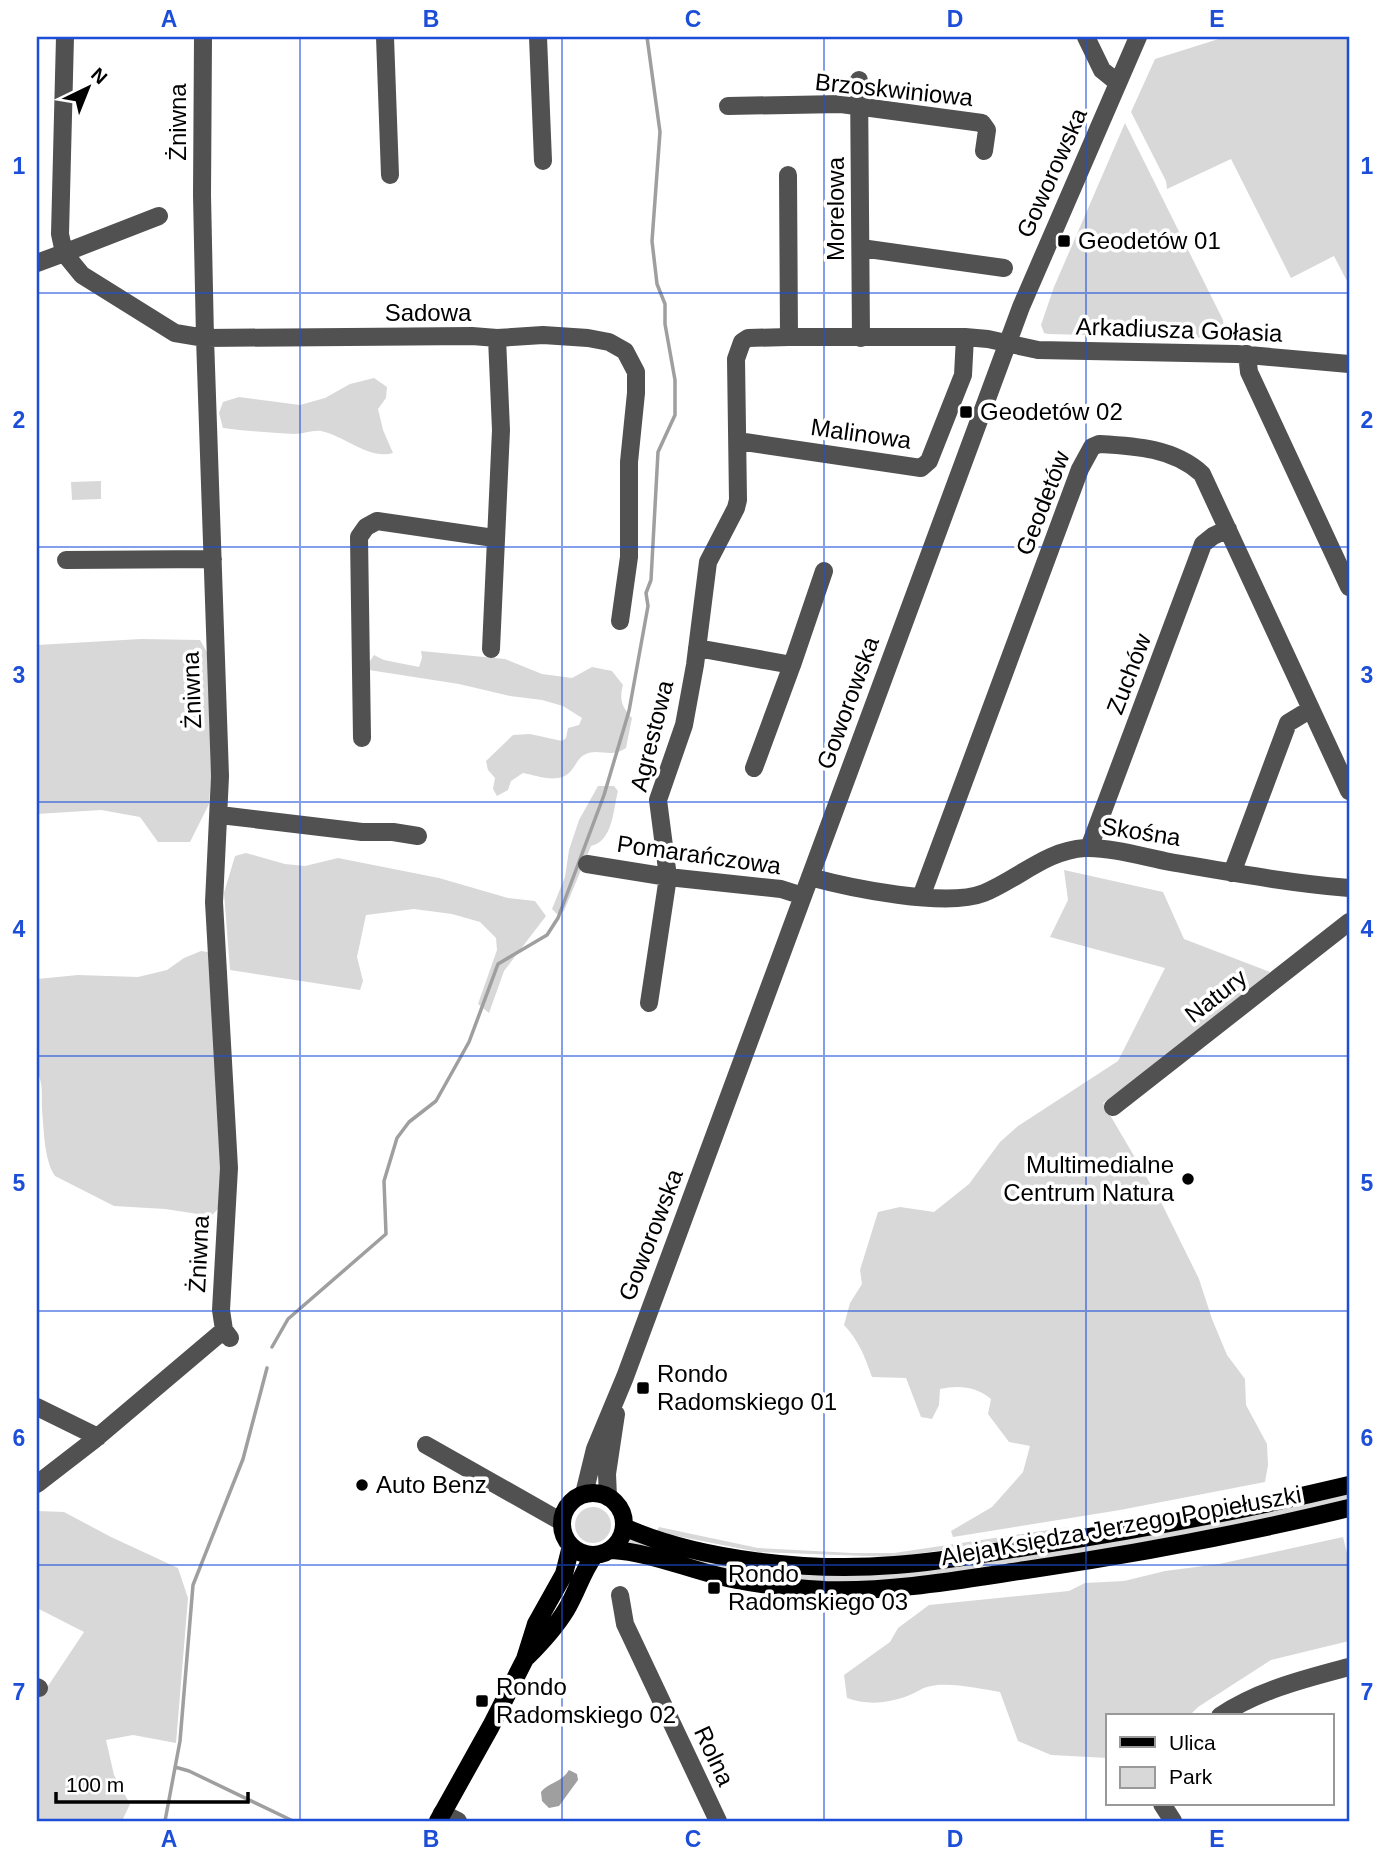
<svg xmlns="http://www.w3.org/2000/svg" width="1386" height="1858" viewBox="0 0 1386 1858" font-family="Arial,sans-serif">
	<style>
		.green { fill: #d8d8d8 }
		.water { fill: #9f9f9f }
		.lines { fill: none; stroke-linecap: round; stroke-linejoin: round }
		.stream { stroke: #9f9f9f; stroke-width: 3.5 }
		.minor { stroke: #515151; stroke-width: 18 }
		.major { stroke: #000; stroke-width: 18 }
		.grid { fill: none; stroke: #1d4ed8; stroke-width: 2; stroke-opacity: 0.55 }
		.poi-dot { fill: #000; stroke: #fff; stroke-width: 2.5 }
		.labels { text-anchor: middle; stroke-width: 7; stroke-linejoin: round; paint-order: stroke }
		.street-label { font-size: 24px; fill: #000; stroke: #fff }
		.poi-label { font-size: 24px; fill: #000; stroke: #fff; text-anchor: start }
		.neatline { fill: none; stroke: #1d4ed8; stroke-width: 2.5 }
		.grid-label { font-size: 23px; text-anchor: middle; font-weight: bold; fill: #1d4ed8 }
	</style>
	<rect width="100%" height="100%" fill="#fff"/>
	<path class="green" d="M 1225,37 L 1349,37 L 1349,285 L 1334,256 L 1291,278 L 1231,159 L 1167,189 L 1166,181 L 1131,112 L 1155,59 Z
		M 1125,123 L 1223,320 L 1224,329 L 1219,338 L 1141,336 L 1143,327 L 1126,327 L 1129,336 L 1048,334 L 1044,333 L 1041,325 L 1054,287 Z
		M 374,378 L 387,387 L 386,398 L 378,409 L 383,430 L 393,453 C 369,460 345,436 321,431 C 313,430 303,434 294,434 C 271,433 247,431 223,428 L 219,413 L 223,402 L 239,397 L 300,405 L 325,398 L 350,384 Z
		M 101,481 L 101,499 L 72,500 L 71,482 Z
		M 141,639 L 200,640 L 208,654 L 211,776 L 209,804 L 190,842 L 158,842 L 140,817 L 101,810 L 37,814 L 37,645 Z
		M 421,651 L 505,659 L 542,674 L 572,678 L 592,667 L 612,671 L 623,685 C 619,700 622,707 632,718 L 626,748 C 610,759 599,747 584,755 C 578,758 575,767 570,772 C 558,784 538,776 523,773 L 511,781 L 508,790 L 497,796 L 493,789 L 495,778 L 488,770 L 486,761 L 513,735 L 530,734 L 562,741 L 566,738 L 568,728 L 579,725 L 582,718 L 563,706 L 542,700 L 510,696 L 459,684 L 369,670 L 370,661 L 374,655 L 384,660 L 419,667 L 422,658 Z
		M 598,786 L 614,786 L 618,791 C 613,810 613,841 591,846 L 564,911 L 557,914 L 552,909 L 565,877 L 569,850 L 579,820 Z
		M 246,853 L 285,864 L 305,866 L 338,858 L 439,878 L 508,898 L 535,901 L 546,916 L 504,971 L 489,1013 L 478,1004 L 497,950 L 496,938 L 480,922 L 452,914 L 414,909 L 366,915 L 357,957 L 363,981 L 360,990 L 230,970 L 224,893 L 235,856 Z
		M 1064,870 L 1163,892 L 1184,939 L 1270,972 L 1191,1040 L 1103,1103 L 1161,1202 L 1199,1279 L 1212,1319 L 1227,1355 L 1245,1379 L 1246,1405 L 1267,1444 L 1268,1465 L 1265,1482 L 1120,1510 L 953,1537 L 951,1531 L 992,1507 L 1023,1472 L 1030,1446 L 1009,1442 L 988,1414 L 991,1399 C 976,1386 958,1385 940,1389 L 939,1405 L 932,1419 L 921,1417 L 906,1378 L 872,1377 C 865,1357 859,1341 844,1325 L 850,1303 L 862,1284 L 860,1270 L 878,1212 L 900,1207 L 934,1212 L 969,1184 L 1000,1142 L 1018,1126 L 1118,1061 L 1165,968 L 1050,937 L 1068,900 Z
		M 201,951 L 214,953 L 222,1205 L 211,1216 L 165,1209 L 114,1206 L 55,1176 C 44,1160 44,1130 42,1110 C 41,1097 44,1084 37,1072 L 37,979 L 78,975 L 138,977 L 167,970 L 184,958 Z
		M 1349,1493 L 1349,1503 L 1055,1559 L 870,1584 L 798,1581 L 726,1570 L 629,1544 L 630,1537 L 871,1574 Z
		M575 1525a18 18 0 1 1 36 0a18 18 0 1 1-36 0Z
		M 37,1511 L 64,1512 L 111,1537 L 178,1568 L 188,1598 L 176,1743 L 133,1735 L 106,1740 L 114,1775 L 130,1804 L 122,1821 L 37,1821 L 37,1692 L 42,1695 L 84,1632 L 37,1608 Z
		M 659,1527 L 758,1548 L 853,1553 L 894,1553 L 1069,1527 L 1069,1532 L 895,1557 L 758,1552 L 656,1532 Z
		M 1343,1537 L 1349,1561 L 1349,1641 L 1271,1660 L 1198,1707 L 1189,1716 L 1108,1716 L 1108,1758 L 1051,1755 L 1018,1741 L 1000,1692 C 980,1689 947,1681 927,1687 C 922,1688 917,1692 912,1694 C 892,1703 868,1706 847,1698 L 844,1675 L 890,1642 L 898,1628 L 929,1605 L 1069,1591 L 1085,1583 L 1124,1581 L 1165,1571 L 1219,1564 Z"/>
	<path class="water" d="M 569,1770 L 577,1774 L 578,1780 L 559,1806 L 549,1808 L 542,1801 L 541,1792 C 550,1781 560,1784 569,1770 Z"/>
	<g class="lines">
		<path class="stream" d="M 272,1347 L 288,1319 L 386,1234 L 384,1181 L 397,1138 L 409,1122 L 436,1101 L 469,1042 L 498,964 L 547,935 L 558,918 L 604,795 L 629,711 L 648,606 L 646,593 L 651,580 L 658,452 L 675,415 L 675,380 L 665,324 L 665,304 L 657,284 L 652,241 L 660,132 L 647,37
			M 175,1767 L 189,1771 L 293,1821
			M 165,1821 L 180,1741 L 193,1585 L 243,1459 L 267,1368"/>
		<path class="minor" d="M 65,37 L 60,234 L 64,253 L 159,216
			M 203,37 L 202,195 L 205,338 L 220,776 L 214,902 L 229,1168 L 221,1310 L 224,1330 L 230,1338
			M 385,37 L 390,175
			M 538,37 L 543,161
			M 1086,37 L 1102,70 L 1118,83
			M 859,80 L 861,338
			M 728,106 L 841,104 L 982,123 L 987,130 L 984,151
			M 788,175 L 789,337
			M 861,248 L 1004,268
			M 37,263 L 64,253 L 82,275 L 175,333 L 205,338 L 472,336 L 497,338 L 543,335 L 588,338 L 609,342 L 625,351 L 636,372 L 636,393 L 629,462 L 629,557 L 620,621
			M 1247,354 L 1249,372 L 1349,587
			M 738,441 L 921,468 L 929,461 L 963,375 L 965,337
			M 66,560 L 213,559
			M 697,648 L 792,665 L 824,571
			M 491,649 L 501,430 L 497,338
			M 362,738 L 359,537 L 366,527 L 377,521 L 494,538
			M 754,768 L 792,665
			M 220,815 L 362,832 L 393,832 L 418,836
			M 1089,848 L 1203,544 L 1213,536 L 1228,529
			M 587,864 L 668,877 L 781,889 L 803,896
			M 1232,873 L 1288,723 L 1311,709
			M 810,877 C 850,888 946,908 984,893 C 1018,879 1047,850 1085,848 C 1111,847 1144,857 1170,862 C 1229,872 1289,883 1349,888
			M 921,897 L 1080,469 L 1092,447 L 1099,444 C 1135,446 1174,448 1202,474 L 1349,791
			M 649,1003 L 668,877 L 658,800 L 684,725 L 695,665 L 708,562 L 736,508 L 738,500 L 736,359 L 742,342 L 748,338 L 789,337 L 965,337 L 988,339 L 1038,350 L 1237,354 L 1349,364
			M 1113,1107 L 1349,922
			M 37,1407 L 98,1437
			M 426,1445 L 562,1522
			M 37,1484 L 94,1440 L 224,1330
			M 584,1494 L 595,1449 L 625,1377 L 1021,307 L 1138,37
			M 608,1497 L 607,1474 L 616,1414
			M 620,1595 L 625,1624 L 718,1821
			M 37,1687 L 39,1688
			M 1220,1716 C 1259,1690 1304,1679 1349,1667
			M 1162,1804 L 1173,1821
			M 442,1813 L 458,1821"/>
		<path class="major" d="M562 1524a31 31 0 1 1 62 0a31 31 0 1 1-62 0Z
			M 624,1527 C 700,1561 813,1572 895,1565 C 941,1562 987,1553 1032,1546 C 1139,1530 1244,1510 1349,1485
			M 612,1550 C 647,1552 680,1566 715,1575 C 750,1584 788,1588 825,1590 C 893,1592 959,1580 1026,1570 C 1135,1554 1242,1534 1349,1508
			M 527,1657 C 542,1642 555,1628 566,1610 C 577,1592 582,1572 594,1556
			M 438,1821 L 491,1726 L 525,1659 L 536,1624 L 564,1574 L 571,1546"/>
	</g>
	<path class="grid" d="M 300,37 L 300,1821M 562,37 L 562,1821M 824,37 L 824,1821M 1086,37 L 1086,1821M 37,293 L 1349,293M 37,547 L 1349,547M 37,802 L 1349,802M 37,1056 L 1349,1056M 37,1311 L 1349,1311M 37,1565 L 1349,1565"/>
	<g class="poi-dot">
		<rect x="1057" y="234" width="14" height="14" rx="3.5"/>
		<rect x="959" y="405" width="14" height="14" rx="3.5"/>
		<circle cx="1188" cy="1179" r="7"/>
		<rect x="636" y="1381" width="14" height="14" rx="3.5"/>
		<circle cx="362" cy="1485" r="7"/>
		<rect x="707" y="1581" width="14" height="14" rx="3.5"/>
		<rect x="475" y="1694" width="14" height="14" rx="3.5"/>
	</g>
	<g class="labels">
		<g class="street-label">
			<text transform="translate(894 90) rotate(6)" y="8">Brzoskwiniowa</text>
			<text transform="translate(178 122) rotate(-90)" y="8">Żniwna</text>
			<text transform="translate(1052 173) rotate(-66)" y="8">Goworowska</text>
			<text transform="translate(836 209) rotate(-90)" y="8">Morelowa</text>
			<text x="428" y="321">Sadowa</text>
			<text transform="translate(1179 330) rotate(2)" y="8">Arkadiusza Gołasia</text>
			<text transform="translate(861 434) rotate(8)" y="8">Malinowa</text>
			<text transform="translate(1043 503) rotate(-69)" y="8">Geodetów</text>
			<text transform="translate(1129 674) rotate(-69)" y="8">Zuchów</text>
			<text transform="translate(192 690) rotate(-92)" y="8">Żniwna</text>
			<text transform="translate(848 703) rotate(-70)" y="8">Goworowska</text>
			<text transform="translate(652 736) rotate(-76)" y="8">Agrestowa</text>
			<text transform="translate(1141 832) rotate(9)" y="8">Skośna</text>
			<text transform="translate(699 855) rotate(8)" y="8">Pomarańczowa</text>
			<text transform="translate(1216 996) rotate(-38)" y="8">Natury</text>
			<text transform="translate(651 1235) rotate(-69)" y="8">Goworowska</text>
			<text transform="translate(199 1254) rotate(-87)" y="8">Żniwna</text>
			<text transform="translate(1121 1526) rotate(-10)" y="8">Aleja Księdza Jerzego Popiełuszki</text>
			<text transform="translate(714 1756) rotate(65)" y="8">Rolna</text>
		</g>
		<g class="poi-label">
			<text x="1078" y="249">Geodetów 01</text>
			<text x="980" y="420">Geodetów 02</text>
			<text x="1174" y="1173" text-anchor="end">Multimedialne<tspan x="1174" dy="28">Centrum Natura</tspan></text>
			<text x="657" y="1382">Rondo<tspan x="657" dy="28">Radomskiego 01</tspan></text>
			<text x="376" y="1493">Auto Benz</text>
			<text x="728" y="1582">Rondo<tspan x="728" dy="28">Radomskiego 03</tspan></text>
			<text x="496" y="1695">Rondo<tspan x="496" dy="28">Radomskiego 02</tspan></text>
		</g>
	</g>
	<rect width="1386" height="1858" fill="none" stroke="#ffffff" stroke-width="77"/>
	<rect x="1106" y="1714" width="228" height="91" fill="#ffffff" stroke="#999999" stroke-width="2"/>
	<rect x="1120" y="1737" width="35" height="10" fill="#000000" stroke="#999999" stroke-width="2"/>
	<text x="1169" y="1750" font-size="21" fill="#000000">Ulica</text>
	<rect x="1120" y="1767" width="35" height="21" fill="#d8d8d8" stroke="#999999" stroke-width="2"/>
	<text x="1169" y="1784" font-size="21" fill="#000000">Park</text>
	<g transform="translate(88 88) rotate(43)" stroke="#ffffff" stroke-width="5" paint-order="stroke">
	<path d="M0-5L12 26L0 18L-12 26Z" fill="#000000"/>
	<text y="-10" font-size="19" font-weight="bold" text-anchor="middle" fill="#000000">N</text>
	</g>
	<path d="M56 1792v10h192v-10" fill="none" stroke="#000000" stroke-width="3.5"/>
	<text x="66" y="1792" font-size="21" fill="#000000" stroke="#ffffff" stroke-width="5" paint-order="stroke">100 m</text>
	<rect x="38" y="38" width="1310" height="1782" class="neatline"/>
	<g class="grid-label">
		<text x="169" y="27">A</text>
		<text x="431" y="27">B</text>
		<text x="693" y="27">C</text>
		<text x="955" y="27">D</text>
		<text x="1217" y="27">E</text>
		<text x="19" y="174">1</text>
		<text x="1367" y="174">1</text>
		<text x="19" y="428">2</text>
		<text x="1367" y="428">2</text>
		<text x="19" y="683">3</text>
		<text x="1367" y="683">3</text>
		<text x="19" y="937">4</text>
		<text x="1367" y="937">4</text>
		<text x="19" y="1191">5</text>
		<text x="1367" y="1191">5</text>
		<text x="19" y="1446">6</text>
		<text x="1367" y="1446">6</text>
		<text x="19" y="1700">7</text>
		<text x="1367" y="1700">7</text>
		<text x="169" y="1847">A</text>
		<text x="431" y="1847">B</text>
		<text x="693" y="1847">C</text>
		<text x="955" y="1847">D</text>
		<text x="1217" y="1847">E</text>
	</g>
</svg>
